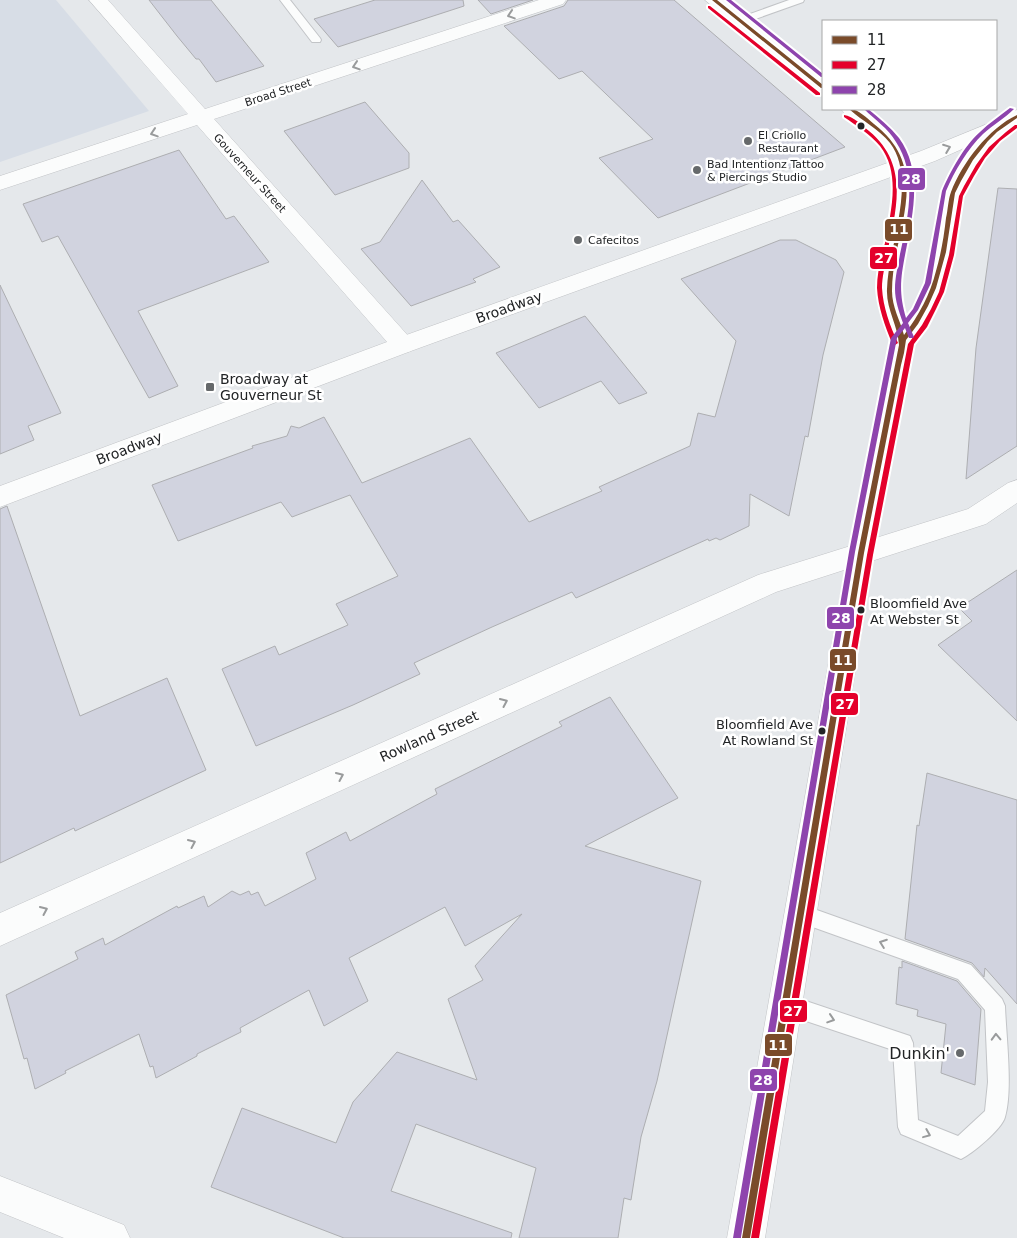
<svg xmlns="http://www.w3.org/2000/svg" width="1017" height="1238" viewBox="0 0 1017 1238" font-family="'DejaVu Sans',sans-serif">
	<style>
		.built { fill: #d7dde6 }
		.building { fill: #d1d3df; stroke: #adaeb1 }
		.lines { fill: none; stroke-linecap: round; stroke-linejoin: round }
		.lane-casing { stroke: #c2c4c7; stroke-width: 2 }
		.street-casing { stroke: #c2c4c7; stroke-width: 1 }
		.secondary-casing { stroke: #c2c4c7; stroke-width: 1 }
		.primary-casing { stroke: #c2c4c7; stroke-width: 1 }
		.lane { fill: #fbfcfc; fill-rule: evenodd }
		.street { fill: #fbfcfc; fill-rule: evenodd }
		.secondary { fill: #fbfcfc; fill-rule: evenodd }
		.primary { fill: #fbfcfc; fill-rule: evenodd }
		.bus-1-casing { stroke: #fff; stroke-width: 4 }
		.bus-2-casing { stroke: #fff; stroke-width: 4 }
		.bus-3-casing { stroke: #fff; stroke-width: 4 }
		.bus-1 { fill: #7a4b2a; fill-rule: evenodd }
		.bus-2 { fill: #e4002b; fill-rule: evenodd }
		.bus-3 { fill: #8e44ad; fill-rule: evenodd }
		.oneway { stroke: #999b9c }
		.bus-dot { fill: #222426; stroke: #fff; stroke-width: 2 }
		.poi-dot { fill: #66696b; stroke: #fff; stroke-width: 2 }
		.labels { text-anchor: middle; stroke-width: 5; stroke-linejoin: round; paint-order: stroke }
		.far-street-label { font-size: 11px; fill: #222426; stroke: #fff }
		.far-poi-label { font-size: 11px; fill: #222426; stroke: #fff; text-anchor: start }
		.bus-label { font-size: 13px; fill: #222426; stroke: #fff; text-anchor: start }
		.street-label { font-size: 14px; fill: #222426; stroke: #fff }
		.poi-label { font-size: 14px; fill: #222426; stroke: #fff; text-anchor: start }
		.near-poi-label { font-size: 16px; fill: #222426; stroke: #fff; text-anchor: end }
		.line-badge { stroke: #fff; stroke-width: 2 }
		.badge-label { font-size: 14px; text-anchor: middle; font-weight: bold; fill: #fff }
	</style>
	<rect width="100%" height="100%" fill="#e5e8eb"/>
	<path class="built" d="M 0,0 L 56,0 L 149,111 L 0,162 Z"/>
	<path class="building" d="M 149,0 L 211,0 L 264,66 L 216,82 L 199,59 L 196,59 L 177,36 Z
		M 375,0 L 463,0 L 464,6 L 338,47 L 314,19 Z
		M 478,0 L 533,0 L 491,14 Z
		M 568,0 L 674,0 L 845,147 L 658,218 L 599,158 L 653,139 L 582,71 L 559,79 L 504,26 L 564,6 Z
		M 365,102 L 409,153 L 409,168 L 335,195 L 284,131 Z
		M 179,150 L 226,219 L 234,216 L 269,262 L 138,311 L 178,386 L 149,398 L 58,236 L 42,242 L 23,204 Z
		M 422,180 L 453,222 L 458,220 L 500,267 L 473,279 L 476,282 L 411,306 L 361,249 L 380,242 Z
		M 998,188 L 1017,189 L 1017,446 L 966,479 L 976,348 Z
		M 780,240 L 796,240 L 836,260 L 844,272 L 823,355 L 808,437 L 805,436 L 789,516 L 750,494 L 749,526 L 720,540 L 716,538 L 709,541 L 708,539 L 576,598 L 572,592 L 492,627 L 414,663 L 420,674 L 353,705 L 256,746 L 222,669 L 275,646 L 279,655 L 348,625 L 336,604 L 398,576 L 350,495 L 292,517 L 281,502 L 178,541 L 152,485 L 253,448 L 252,446 L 287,436 L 291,426 L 299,428 L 324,417 L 362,483 L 470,438 L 529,522 L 602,491 L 599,487 L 690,446 L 698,413 L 715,417 L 736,341 L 681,279 Z
		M 0,285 L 61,413 L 28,426 L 34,440 L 0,454 Z
		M 585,316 L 647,393 L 619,404 L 601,381 L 539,408 L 496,353 Z
		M 7,506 L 80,716 L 167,678 L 206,770 L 75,831 L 74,828 L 0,863 L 0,509 Z
		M 1017,570 L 1017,721 L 938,645 L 972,621 L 959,608 Z
		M 610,697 L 678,798 L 585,846 L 701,881 L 657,1081 L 641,1137 L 631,1200 L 624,1198 L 618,1238 L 519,1238 L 536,1168 L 416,1124 L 391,1191 L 512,1233 L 511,1238 L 344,1238 L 211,1187 L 242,1108 L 336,1143 L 353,1102 L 397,1052 L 477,1080 L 448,999 L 483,980 L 475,966 L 522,914 L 465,946 L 445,907 L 349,958 L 368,1001 L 324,1026 L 309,990 L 240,1028 L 241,1032 L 197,1054 L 197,1056 L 156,1078 L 153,1066 L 150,1067 L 139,1034 L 65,1071 L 66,1073 L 35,1089 L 27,1058 L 24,1059 L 6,995 L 78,959 L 75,952 L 103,938 L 105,945 L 177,906 L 178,908 L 204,896 L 208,907 L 232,891 L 240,895 L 249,891 L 251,895 L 258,892 L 265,906 L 316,879 L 306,853 L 346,832 L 350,841 L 437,794 L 435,789 L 562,726 L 559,722 Z
		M 927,773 L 1017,800 L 1017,1004 L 985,968 L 984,977 L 972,963 L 905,939 L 917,825 L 919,826 Z
		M 902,961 L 957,981 L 981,1009 L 975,1085 L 941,1073 L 946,1024 L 917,1016 L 918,1010 L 896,1004 L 899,967 L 902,968 Z"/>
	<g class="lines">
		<defs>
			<path id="lane" d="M 280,0 L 290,0 L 320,38 L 321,40 L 320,42 L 312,42 Z
				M 789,0 L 804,0 L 803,2 L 744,23 L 736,23 L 735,21 L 736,19 Z
				M 800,904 L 971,965 L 1002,999 L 1005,1006 C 1006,1036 1013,1090 1005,1117 C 1002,1129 972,1154 961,1159 L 901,1134 L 898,1127 L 893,1050 L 785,1014 L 778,1011 L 775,1004 L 778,997 L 785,994 L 910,1036 L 913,1043 L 918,1120 L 958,1136 L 985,1111 L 988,1082 L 985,1010 L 958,979 L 793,920 L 791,913 L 793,906 Z"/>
			<path id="street" d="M 89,0 L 108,0 L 205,109 L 539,0 L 566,0 L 563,4 L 214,119 L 411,339 L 415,345 L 411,351 L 403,353 L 395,351 L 197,125 L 0,190 L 0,176 L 188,114 Z
				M 1017,480 L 1017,503 L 986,524 L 776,592 L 0,946 L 0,913 L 758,575 L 968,509 L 1008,483 Z
				M 0,1176 L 124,1225 L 130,1238 L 64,1238 L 0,1212 Z"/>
			<path id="secondary" d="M 1007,116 L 1014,118 L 1017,122 L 1014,126 L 935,161 L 411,351 L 0,507 L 0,486 L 395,339 L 921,151 Z"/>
			<path id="primary" d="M 705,0 L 725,0 L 823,78 L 823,93 L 816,91 Z
				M 841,109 C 864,107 869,111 885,126 C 924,160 914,206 906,252 C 904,261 901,272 900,282 C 900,294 903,308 907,320 C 935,282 929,235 943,193 C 949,173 963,153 977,138 C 987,126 1002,114 1017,110 L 1017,125 C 991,141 975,166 963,193 C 953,249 953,297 914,342 L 874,553 L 765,1238 L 727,1238 L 848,553 L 891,340 C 884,322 876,300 878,280 C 883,239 904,192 885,151 C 876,132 853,126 841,109 Z"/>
		</defs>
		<use href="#lane" class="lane-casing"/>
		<use href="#street" class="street-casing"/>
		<use href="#secondary" class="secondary-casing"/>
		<use href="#primary" class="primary-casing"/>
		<use href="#lane" class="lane"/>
		<use href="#street" class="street"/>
		<use href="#secondary" class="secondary"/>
		<use href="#primary" class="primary"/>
		<defs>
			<path id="bus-1" d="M 712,0 L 717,0 L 823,85 L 823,88 L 821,88 Z
				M 849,109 C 857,108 867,118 874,124 C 935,171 892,231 892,291 C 892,307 900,320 904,335 C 919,315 930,295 936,271 C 941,254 944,236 946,218 C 948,210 948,200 951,192 C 962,163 989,128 1017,115 L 1017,118 L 997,132 L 988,141 L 973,160 L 961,181 L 955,193 L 946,252 L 936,288 L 928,306 L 918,324 L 906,340 L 904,353 L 901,365 L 864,553 L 750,1238 L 742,1238 L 858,553 L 899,345 C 898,325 886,309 887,289 C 888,247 918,180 890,143 C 879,129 862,121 849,109 Z"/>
			<path id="bus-2" d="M 708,6 L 710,6 L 820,93 L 820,95 L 816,95 L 708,8 Z
				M 844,115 C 853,116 863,126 869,131 C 910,165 896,210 887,254 C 885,266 882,277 882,288 C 883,307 890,326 898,343 L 895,345 L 892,343 C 885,326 878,307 877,288 C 877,273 881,257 885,243 C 891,212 901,173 880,146 C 870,134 857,126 844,117 Z
				M 1015,125 L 1017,125 L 1017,128 L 1000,141 L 985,158 L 974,176 L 963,196 L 954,255 L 944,292 L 936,309 L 927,327 L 914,344 L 873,555 L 759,1238 L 751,1238 L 867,555 L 908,344 L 922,325 L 931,309 L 939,292 L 949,255 L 959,196 L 964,186 L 976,165 L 989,147 L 1006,132 Z"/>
			<path id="bus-3" d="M 726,0 L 731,0 L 823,74 L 823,77 L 821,77 Z
				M 1010,108 L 1014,109 C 1005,118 993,125 983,134 C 968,148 954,172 946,191 L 931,283 L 918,310 L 908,323 L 914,337 L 913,338 L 909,338 L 905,328 L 897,338 L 855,552 L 741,1237 L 741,1238 L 733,1238 L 849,552 L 891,338 L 903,323 C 899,312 895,300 895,289 C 895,277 898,266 900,254 C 908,217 918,176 896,142 C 888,128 875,120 864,109 L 868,109 C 879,118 890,127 899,138 C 923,171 913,213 906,250 C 901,276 898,291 906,318 L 913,309 L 925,283 L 942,191 C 950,172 964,146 980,132 C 989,123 1000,116 1010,108 Z"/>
		</defs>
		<use href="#bus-1" class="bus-1-casing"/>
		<use href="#bus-2" class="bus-2-casing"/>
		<use href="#bus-3" class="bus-3-casing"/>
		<use href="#bus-1" class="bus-1"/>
		<use href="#bus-2" class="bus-2"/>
		<use href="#bus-3" class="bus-3"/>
	</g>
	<defs><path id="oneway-chevron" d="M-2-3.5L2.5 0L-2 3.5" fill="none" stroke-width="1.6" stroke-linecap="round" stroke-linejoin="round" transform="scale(1.25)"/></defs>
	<g class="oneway">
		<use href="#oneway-chevron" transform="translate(511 15) rotate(162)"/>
		<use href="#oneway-chevron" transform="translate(356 66) rotate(162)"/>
		<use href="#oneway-chevron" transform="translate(154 133) rotate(162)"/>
		<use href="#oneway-chevron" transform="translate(947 148) rotate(-21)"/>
		<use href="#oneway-chevron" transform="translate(504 702) rotate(-24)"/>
		<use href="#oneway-chevron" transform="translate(340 776) rotate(-24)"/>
		<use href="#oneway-chevron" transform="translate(192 843) rotate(-24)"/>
		<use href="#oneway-chevron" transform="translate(44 910) rotate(-24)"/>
		<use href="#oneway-chevron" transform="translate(883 943) rotate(-160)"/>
		<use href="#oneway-chevron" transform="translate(831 1019) rotate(18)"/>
		<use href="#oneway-chevron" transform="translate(996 1037) rotate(-92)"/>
		<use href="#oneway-chevron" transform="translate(927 1134) rotate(22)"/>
	</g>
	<g class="bus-dot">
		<circle cx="861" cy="126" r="4.5"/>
		<circle cx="861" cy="610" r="4.5"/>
		<circle cx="822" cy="731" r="4.5"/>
	</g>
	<g class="poi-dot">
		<circle cx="748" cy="141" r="5"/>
		<circle cx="697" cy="170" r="5"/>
		<circle cx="578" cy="240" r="5"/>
		<rect x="205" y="382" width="10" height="10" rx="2.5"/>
		<circle cx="960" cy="1053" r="5"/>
	</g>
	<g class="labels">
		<g class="far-street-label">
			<text transform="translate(278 92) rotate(-18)" y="4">Broad Street</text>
			<text transform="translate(250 173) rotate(48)" y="4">Gouverneur Street</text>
		</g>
		<g class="far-poi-label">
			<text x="758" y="139">El Criollo<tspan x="758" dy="13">Restaurant</tspan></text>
			<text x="707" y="168">Bad Intentionz Tattoo<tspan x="707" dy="13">&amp; Piercings Studio</tspan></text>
			<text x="588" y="244">Cafecitos</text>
		</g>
		<g class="bus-label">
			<text x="870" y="608">Bloomfield Ave<tspan x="870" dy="16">At Webster St</tspan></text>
			<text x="813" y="729" text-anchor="end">Bloomfield Ave<tspan x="813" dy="16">At Rowland St</tspan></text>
		</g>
		<g class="street-label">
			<text transform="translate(509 307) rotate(-20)" y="5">Broadway</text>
			<text transform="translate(129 448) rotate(-21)" y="5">Broadway</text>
			<text transform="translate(429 736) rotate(-24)" y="5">Rowland Street</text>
		</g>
		<g class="poi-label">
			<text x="220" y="384">Broadway at<tspan x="220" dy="16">Gouverneur St</tspan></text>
		</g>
		<g class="near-poi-label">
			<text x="950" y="1059">Dunkin'</text>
		</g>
	</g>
	<g class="line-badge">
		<rect x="897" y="167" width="29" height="24" rx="5" fill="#8e44ad"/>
		<rect x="884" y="218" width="29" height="24" rx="5" fill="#7a4b2a"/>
		<rect x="869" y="246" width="29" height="24" rx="5" fill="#e4002b"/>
		<rect x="826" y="606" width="29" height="24" rx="5" fill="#8e44ad"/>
		<rect x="829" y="648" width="28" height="24" rx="5" fill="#7a4b2a"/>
		<rect x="830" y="692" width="29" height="24" rx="5" fill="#e4002b"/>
		<rect x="779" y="999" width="29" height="24" rx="5" fill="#e4002b"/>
		<rect x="764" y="1033" width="29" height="24" rx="5" fill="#7a4b2a"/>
		<rect x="749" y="1068" width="29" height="24" rx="5" fill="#8e44ad"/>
	</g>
	<g class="badge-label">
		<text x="911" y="184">28</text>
		<text x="899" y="234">11</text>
		<text x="884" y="263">27</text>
		<text x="841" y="623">28</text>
		<text x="843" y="665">11</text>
		<text x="845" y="709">27</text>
		<text x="793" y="1016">27</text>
		<text x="778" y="1050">11</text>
		<text x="763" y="1085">28</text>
	</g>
	<rect x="822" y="20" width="175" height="90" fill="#ffffff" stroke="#a7a7a8"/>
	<rect x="832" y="36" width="25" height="8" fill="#7a4b2a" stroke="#a7a7a8"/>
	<text x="867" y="45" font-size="15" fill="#222426">11</text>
	<rect x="832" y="61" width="25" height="8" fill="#e4002b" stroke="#a7a7a8"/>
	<text x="867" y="70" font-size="15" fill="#222426">27</text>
	<rect x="832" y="86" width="25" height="8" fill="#8e44ad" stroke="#a7a7a8"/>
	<text x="867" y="95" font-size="15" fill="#222426">28</text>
</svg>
